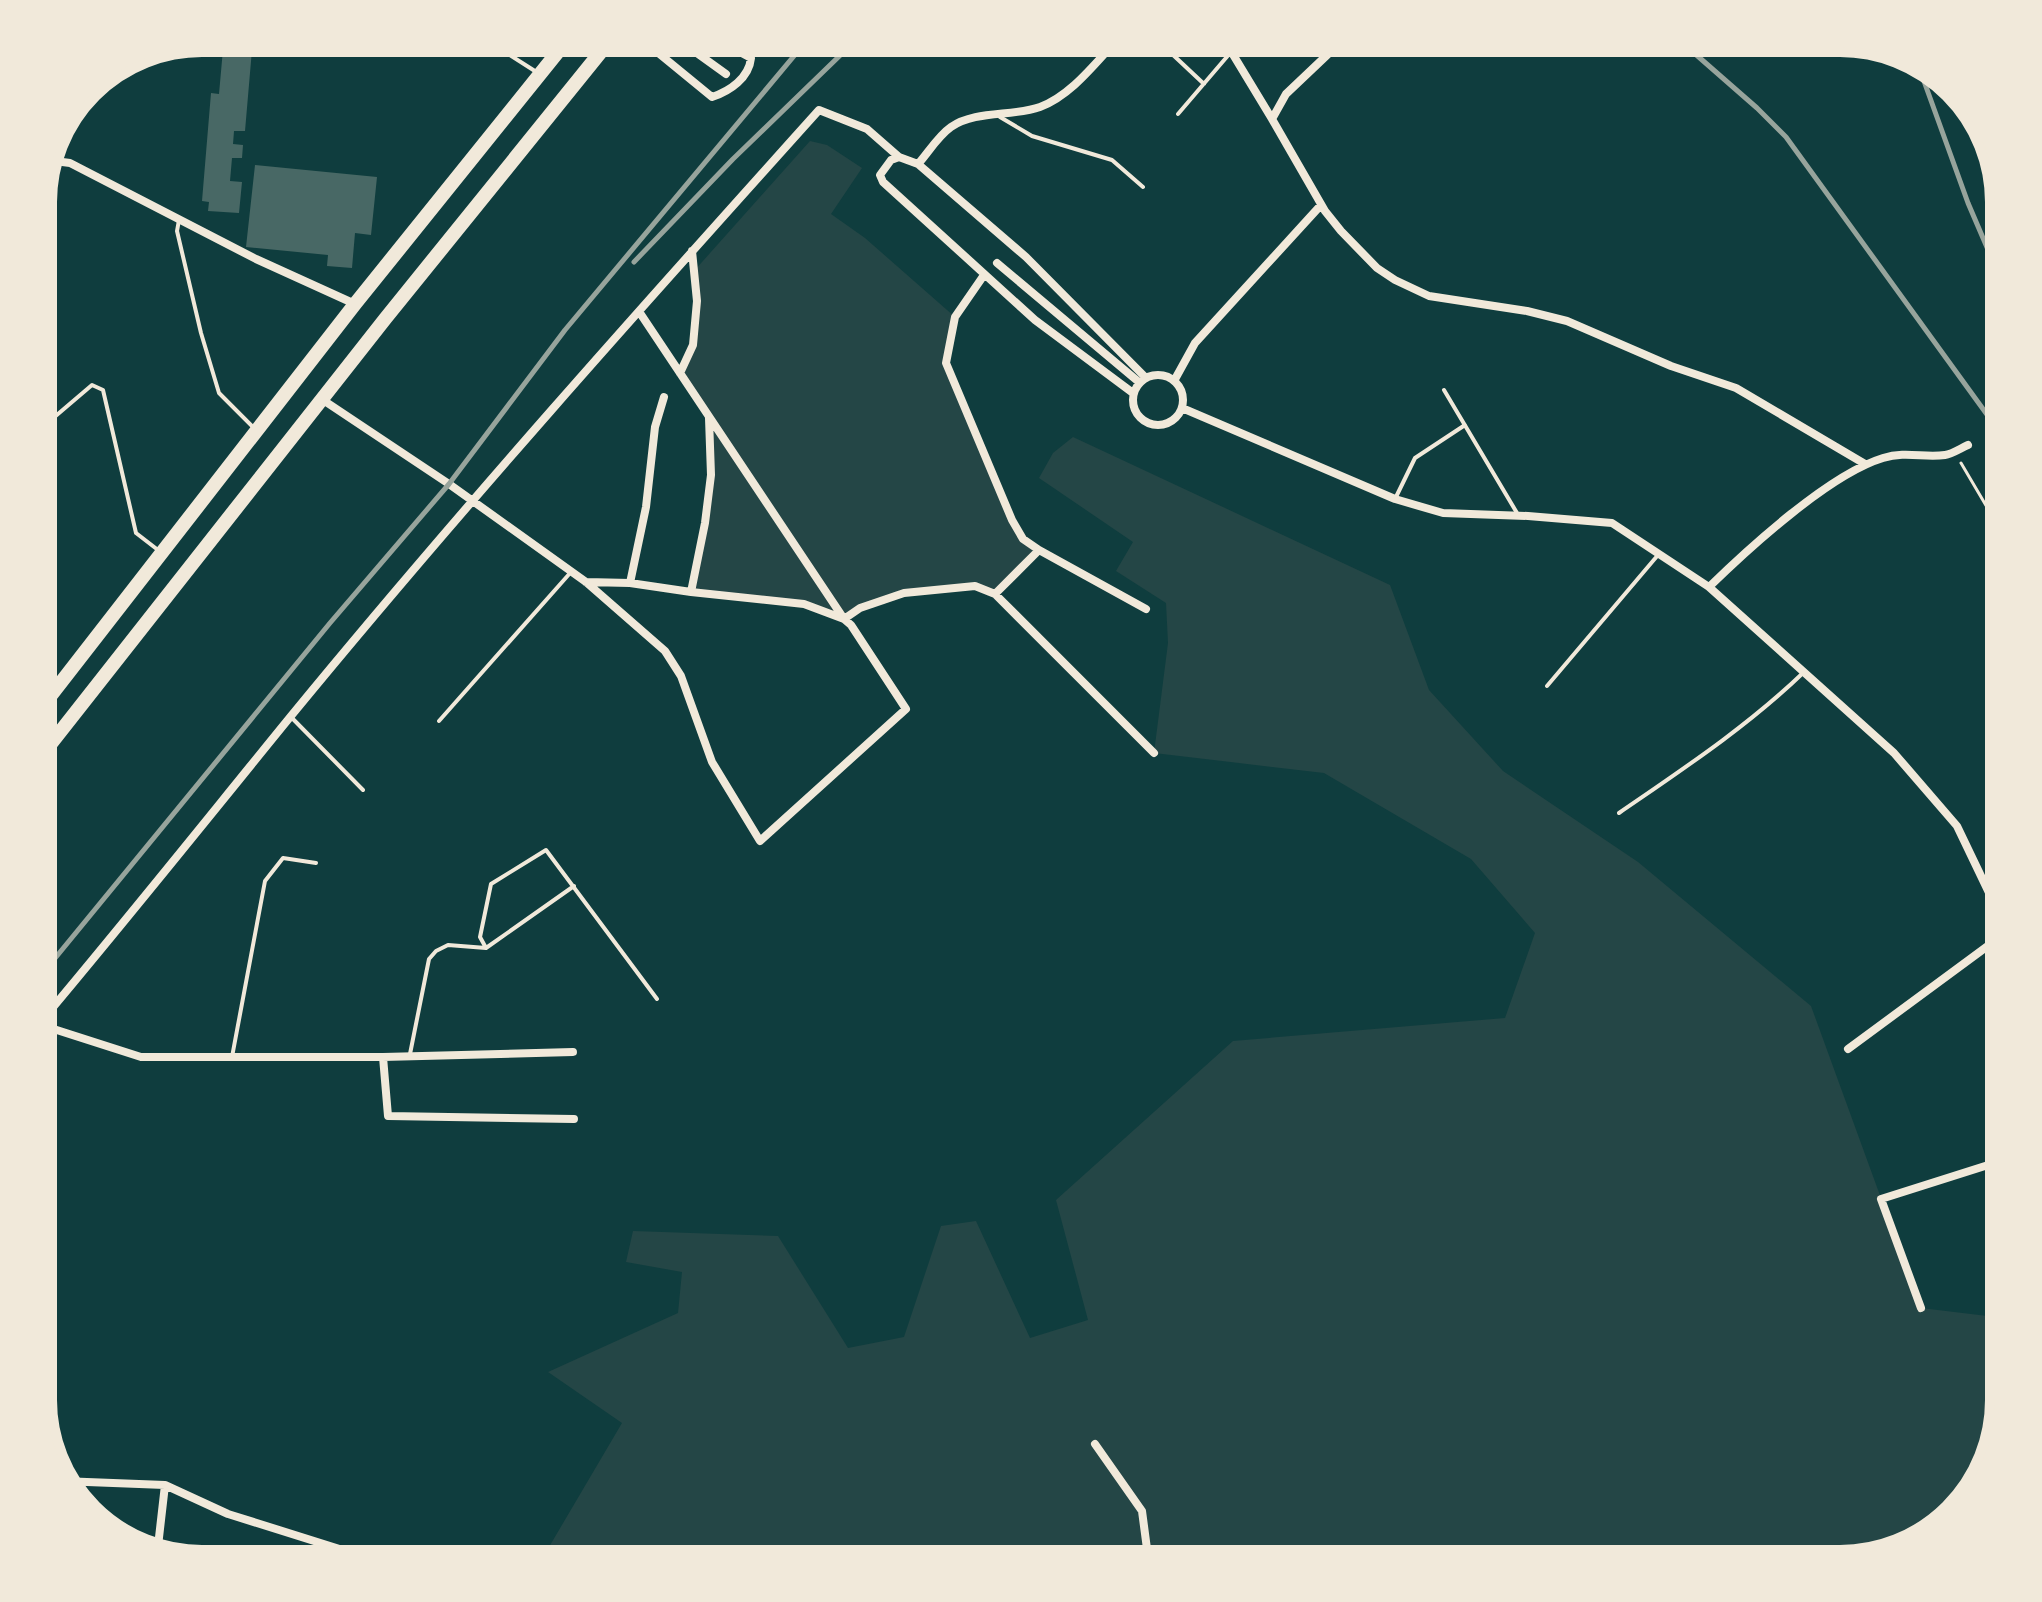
<svg xmlns="http://www.w3.org/2000/svg" width="2042" height="1602" viewBox="0 0 2042 1602" font-family="'Public Sans',sans-serif">
	<style>
		.green { fill: #244646 }
		.building { fill: #486865 }
		.lines { fill: none; stroke-linecap: round; stroke-linejoin: round }
		.path { stroke: #f1e9da; stroke-width: 3 }
		.service { stroke: #f1e9da; stroke-width: 4 }
		.minor { stroke: #f1e9da; stroke-width: 8 }
		.secondary { stroke: #f1e9da; stroke-width: 12 }
		.primary { stroke: #f1e9da; stroke-width: 14 }
		.rail { stroke: #97a49c; stroke-width: 5 }
		.rim { fill: none; stroke: #f1e9da; stroke-width: 10 }
	</style>
	<rect width="100%" height="100%" fill="#0f3d3e"/>
	<path class="green" d="M 810,141 L 827,145 L 862,168 L 831,214 L 865,238 L 955,317 L 946,363 L 1012,520 L 1039,550 L 995,594 L 975,586 L 904,593 L 844,619 L 804,604 L 691,592 L 711,475 L 709,417 L 680,373 L 693,345 L 694,271 Z
		M 1073,437 L 1390,585 L 1429,690 L 1503,771 L 1638,862 L 1811,1006 L 1921,1308 L 2004,1318 L 2004,1401 L 1999,1428 L 1978,1448 L 1948,1520 L 1912,1547 L 1840,1564 L 1756,1564 L 1743,1554 L 1735,1564 L 539,1564 L 622,1423 L 548,1372 L 678,1313 L 682,1272 L 626,1262 L 633,1231 L 778,1236 L 848,1348 L 904,1337 L 941,1226 L 976,1221 L 1030,1338 L 1088,1320 L 1056,1200 L 1233,1041 L 1505,1018 L 1535,933 L 1471,859 L 1324,773 L 1154,753 L 1168,643 L 1166,603 L 1116,571 L 1133,542 L 1039,478 L 1053,453 Z"/>
	<path class="building" d="M 224,38 L 253,38 L 245,131 L 234,131 L 233,144 L 243,145 L 242,158 L 232,158 L 230,181 L 242,182 L 239,213 L 208,211 L 209,202 L 202,201 L 211,93 L 219,94 Z
		M 255,165 L 377,177 L 371,235 L 355,233 L 352,268 L 327,266 L 328,255 L 246,247 Z
		M 1743,1554 L 1756,1564 L 1736,1564 Z"/>
	<g class="lines">
		<path class="path" d="M 1961,463 L 2004,536"/>
		<path class="service" d="M 483,38 L 538,73
			M 1155,38 L 1204,84
			M 1178,114 L 1231,52
			M 1000,117 L 1032,136 L 1112,160 L 1143,187
			M 179,220 L 177,231 L 201,333 L 219,393 L 255,429
			M 1444,390 L 1517,513
			M 38,431 L 92,385 L 103,390 L 136,533 L 158,550
			M 1395,499 L 1415,458 L 1465,425
			M 1547,686 L 1658,555
			M 291,717 L 363,790
			M 439,721 L 571,572
			M 1619,813 C 1683,769 1748,726 1804,672
			M 486,948 L 480,937 L 491,884 L 546,850 L 657,999
			M 410,1054 L 429,959 L 436,951 L 448,945 L 486,948 L 574,886
			M 232,1057 L 265,881 L 283,858 L 316,863
			M 1983,1476 L 1986,1457 L 1995,1447"/>
		<path class="minor" d="M 640,38 L 712,97 C 730,91 749,78 751,58 L 714,38
			M 676,38 L 726,74
			M 1223,38 L 1272,119
			M 1345,38 L 1286,94 L 1272,119 L 1325,211 L 1341,231 L 1377,268 L 1395,280 L 1429,296 L 1527,311 L 1567,321 L 1671,366 L 1736,388 L 1865,464
			M 47,160 L 70,163 L 256,259 L 355,304
			M 918,164 C 928,153 938,136 951,127 C 976,110 1012,117 1040,107 C 1072,95 1096,62 1119,38
			M 997,263 L 1140,383
			M 640,313 L 844,619 L 860,608 L 904,593 L 975,586 L 995,594 L 1039,550 L 1023,539 L 1012,520 L 946,363 L 955,317 L 984,275
			M 680,373 L 693,345 L 697,301 L 692,251
			M1133 400a25 25 0 1 1 50 0a25 25 0 1 1-50 0Z
			M 1174,381 L 1195,343 L 1321,205
			M 1133,393 L 1035,320 L 883,182 L 880,175 L 891,160 L 899,157 L 918,164 L 1026,257 L 1146,378
			M 323,400 L 449,484 L 586,582 L 665,651 L 681,676 L 712,762 L 760,841 L 906,709 L 851,625 L 844,619 L 804,604 L 691,592 L 630,583 L 586,582
			M 1182,408 L 1395,499 L 1443,513 L 1528,516 L 1612,523 L 1709,587 L 1894,753 L 1957,826 L 2004,924
			M 1039,550 L 1146,609
			M 630,583 L 646,507 L 655,427 L 664,397
			M 1709,587 C 1750,547 1830,474 1883,458 C 1906,451 1924,458 1945,455 C 1952,454 1961,448 1968,445
			M 691,592 L 705,523 L 711,475 L 709,418
			M 995,594 L 1154,753
			M 38,1024 L 141,1057 L 383,1057 L 573,1052
			M 38,1025 C 124,923 207,819 291,716 C 461,509 640,309 819,110 L 867,129 L 899,157
			M 1848,1049 L 2004,934
			M 383,1057 L 388,1116 L 574,1119
			M 1921,1308 L 1881,1199 L 2004,1160
			M 1095,1444 L 1142,1511 L 1149,1564
			M 61,1481 L 165,1485 L 228,1514 L 365,1557
			M 157,1555 L 165,1485"/>
		<path class="secondary" d="M 38,222 L 52,142"/>
		<path class="primary" d="M 38,712 L 355,304 L 569,38
			M 38,760 L 385,319 L 612,38"/>
		<path class="rail" d="M 1677,38 L 1757,108 L 1786,137 L 2004,438
			M 1916,59 L 1968,203 L 2004,287
			M 1968,105 L 2004,203
			M 634,262 L 733,159 L 858,38
			M 38,979 L 330,623 L 449,484 L 565,330 L 809,38"/>
	</g>
	<path d="M0 0H2042V1602H0ZM202 52H1840A150 150 0 0 1 1990 202V1400A150 150 0 0 1 1840 1550H202A150 150 0 0 1 52 1400V202A150 150 0 0 1 202 52Z" fill="#f1e9da" fill-rule="evenodd"/>
	<path class="rim" d="M202 52H1840A150 150 0 0 1 1990 202V1400A150 150 0 0 1 1840 1550H202A150 150 0 0 1 52 1400V202A150 150 0 0 1 202 52Z"/>
</svg>
